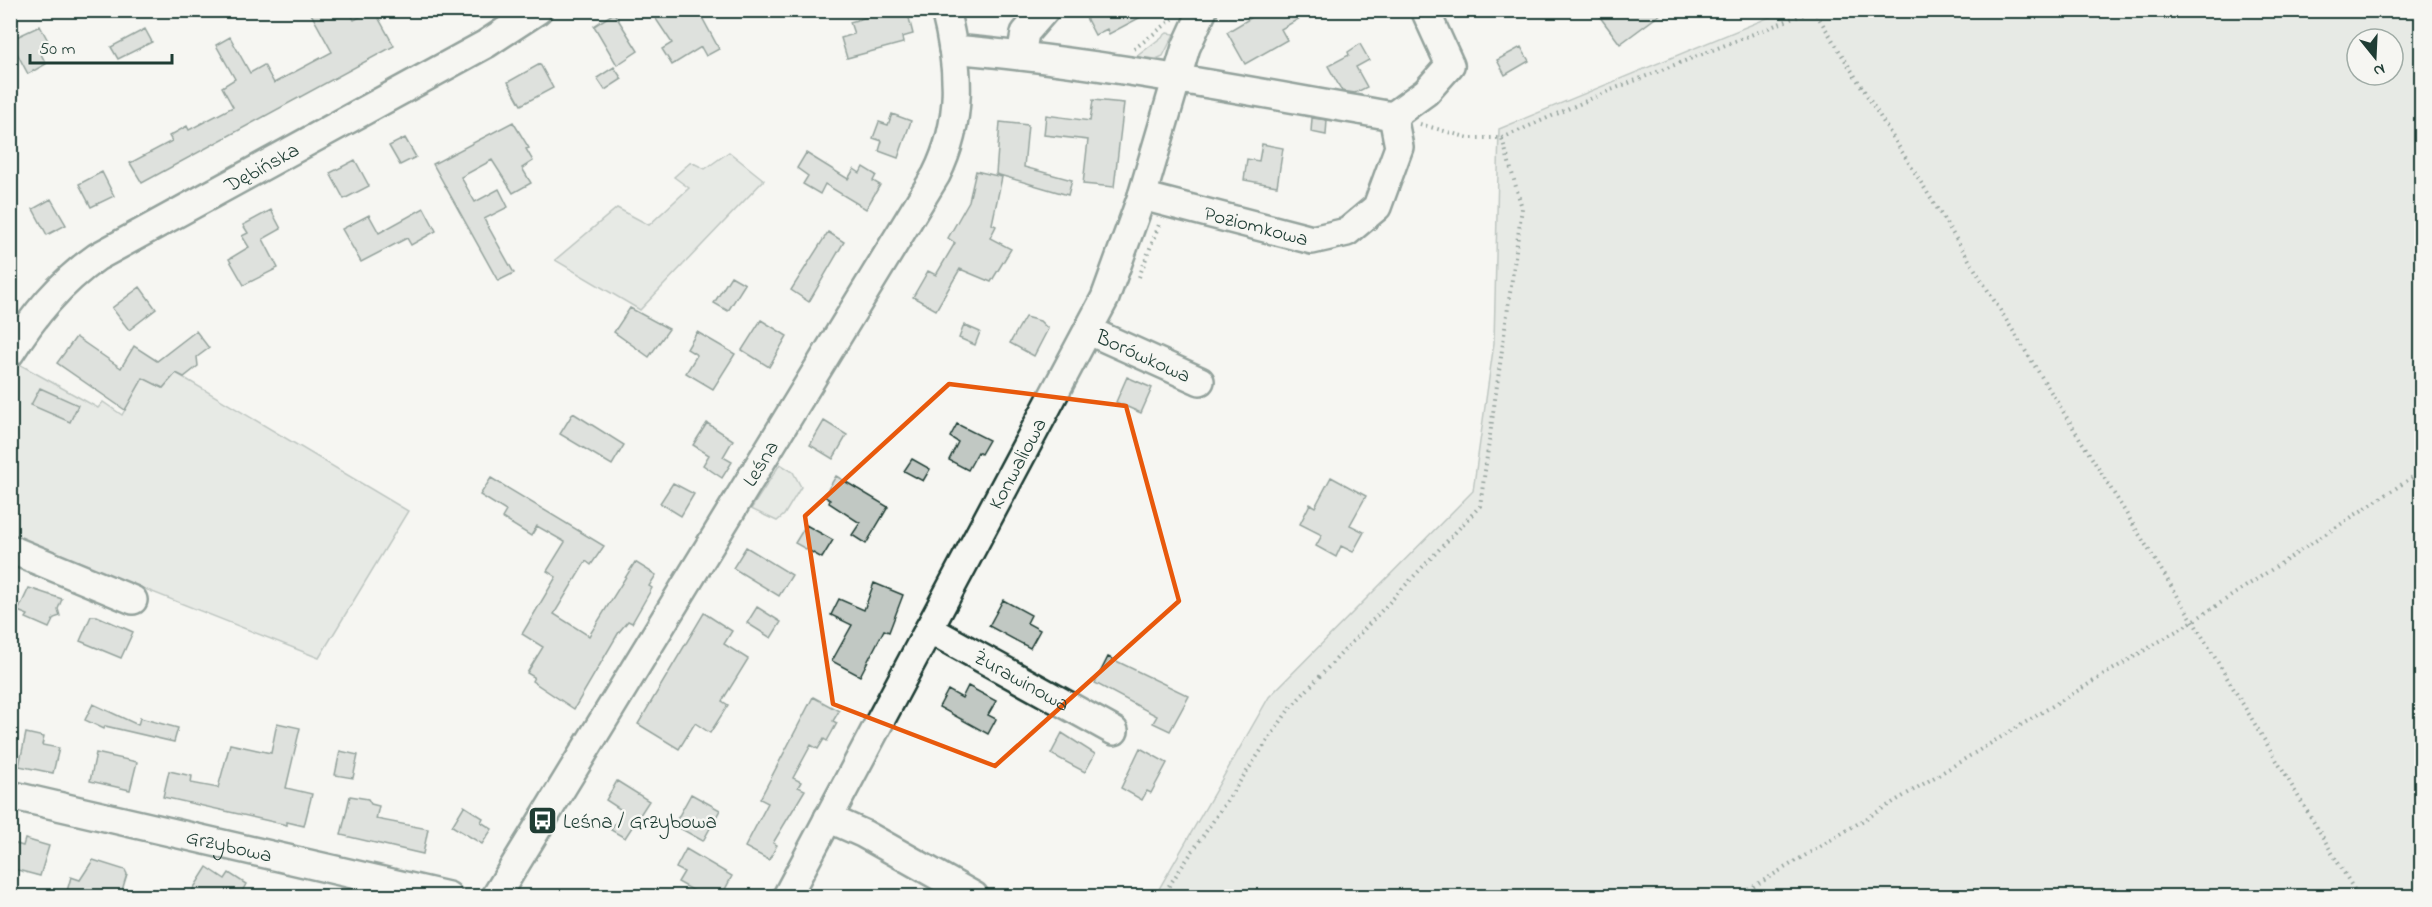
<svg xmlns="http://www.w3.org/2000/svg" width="2432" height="907" viewBox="0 0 2432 907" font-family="'Indie Flower',sans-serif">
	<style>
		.green { fill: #d6dbd6; stroke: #7a8c85; stroke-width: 1.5; fill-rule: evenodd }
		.building { fill: #c1c8c3; stroke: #1f3d34; stroke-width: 1.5 }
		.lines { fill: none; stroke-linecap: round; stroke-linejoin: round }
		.minor-casing { stroke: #1f3d34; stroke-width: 32 }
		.path { stroke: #1f3d34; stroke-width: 4; stroke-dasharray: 1.5 4.5; stroke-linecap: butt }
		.minor { stroke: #f6f6f2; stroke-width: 27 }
		.marked { fill: none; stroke: #e8590c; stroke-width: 4.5; stroke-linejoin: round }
		.labels { text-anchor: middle; stroke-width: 5; stroke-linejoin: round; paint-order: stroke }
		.street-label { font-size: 21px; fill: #1f3d34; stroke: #f6f6f2 }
		.poi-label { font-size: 21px; fill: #1f3d34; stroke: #f6f6f2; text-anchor: start }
	</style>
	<rect width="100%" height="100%" fill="#f6f6f2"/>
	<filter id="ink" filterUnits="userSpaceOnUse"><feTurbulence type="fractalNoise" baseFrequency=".0167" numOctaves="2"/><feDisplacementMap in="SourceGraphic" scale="12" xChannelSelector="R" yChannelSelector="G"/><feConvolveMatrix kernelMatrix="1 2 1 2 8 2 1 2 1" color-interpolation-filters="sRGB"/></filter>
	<g filter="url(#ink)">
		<path class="green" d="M 1787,10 L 2421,11 L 2421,896 L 1155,896 L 1269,697 L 1473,491 L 1494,343 L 1499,129 ZM 2357,39 L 2393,39 L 2393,75 L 2357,75 Z
			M 1167,33 L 1174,34 L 1163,56 L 1156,59 L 1136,57 Z
			M 729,152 L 764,180 L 640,310 L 555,260 L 617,208 L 649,225 L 689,188 L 674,177 L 691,162 L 705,169 Z
			M 19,364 L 98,408 L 103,402 L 122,415 L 143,378 L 163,388 L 176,373 L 408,511 L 319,658 L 11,536 L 11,383 Z
			M 780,464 L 793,472 L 801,487 L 784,515 L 777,521 L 751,509 Z"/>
		<path class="building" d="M 309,10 L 349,10 L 354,20 L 374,10 L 394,46 L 142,183 L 130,163 L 172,141 L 169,136 L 187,126 L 189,130 L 233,107 L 222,87 L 235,79 L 216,45 L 230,37 L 250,73 L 264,65 L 274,83 L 332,52 Z
			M 650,10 L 698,10 L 719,49 L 706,56 L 701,47 L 672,65 L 662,49 L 672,43 Z
			M 891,10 L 907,10 L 913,34 L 902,37 L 903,43 L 847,58 L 841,38 L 854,34 L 850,22 Z
			M 1082,10 L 1154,10 L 1109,34 L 1107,29 L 1095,35 Z
			M 1264,10 L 1314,10 L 1281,29 L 1287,40 L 1245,64 L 1227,32 Z
			M 1608,10 L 1666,10 L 1620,44 L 1600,17 Z
			M 614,13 L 638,51 L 617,65 L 594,26 Z
			M 40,26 L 52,48 L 41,54 L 46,64 L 28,74 L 10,40 Z
			M 145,29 L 152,42 L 118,59 L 111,47 Z
			M 1360,44 L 1369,60 L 1356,67 L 1367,87 L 1355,93 L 1342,91 L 1328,66 L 1349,55 L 1348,52 Z
			M 1521,47 L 1529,61 L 1505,75 L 1497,60 Z
			M 540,64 L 553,88 L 521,105 L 508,82 Z
			M 614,67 L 622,79 L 605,90 L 597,78 Z
			M 1093,100 L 1124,103 L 1114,187 L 1083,184 L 1088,140 L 1044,135 L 1046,115 L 1090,121 Z
			M 892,114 L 911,121 L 898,158 L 879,151 L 882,141 L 873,138 L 879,122 L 888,125 Z
			M 1312,118 L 1327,120 L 1326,135 L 1311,132 Z
			M 513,122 L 529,148 L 526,149 L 533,161 L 522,168 L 531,183 L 513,193 L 492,160 L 461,177 L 475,202 L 499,189 L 508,207 L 484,219 L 514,273 L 498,281 L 433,164 Z
			M 1000,122 L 1028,125 L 1024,167 L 1072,180 L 1068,195 L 996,174 Z
			M 405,138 L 416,157 L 400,165 L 389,146 Z
			M 1262,144 L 1283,148 L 1277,186 L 1244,180 L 1247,159 L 1259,161 Z
			M 806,153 L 848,179 L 854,169 L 860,173 L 863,167 L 876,175 L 873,181 L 880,185 L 866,209 L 825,184 L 820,194 L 803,184 L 808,176 L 797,168 Z
			M 355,160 L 369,186 L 344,199 L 330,173 Z
			M 976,171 L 1002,177 L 992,224 L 996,226 L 990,238 L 1011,249 L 991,282 L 960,269 L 936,310 L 913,297 L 928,271 L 936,275 L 955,243 L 948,238 L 969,201 Z
			M 102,172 L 114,196 L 91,207 L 79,184 Z
			M 51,199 L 66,225 L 47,235 L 33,209 Z
			M 424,208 L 436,231 L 411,245 L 407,238 L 361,262 L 342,229 L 369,215 L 379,233 Z
			M 271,210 L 281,229 L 263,239 L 278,268 L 244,285 L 229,259 L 249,247 L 242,236 L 248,233 L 243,225 Z
			M 828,232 L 844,242 L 809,302 L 791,290 Z
			M 731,276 L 745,284 L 728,311 L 714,303 Z
			M 140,287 L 156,309 L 129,330 L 112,308 Z
			M 630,308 L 669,329 L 649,357 L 614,332 Z
			M 1025,317 L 1040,321 L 1048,329 L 1034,356 L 1010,343 Z
			M 761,320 L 787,336 L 769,367 L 742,350 Z
			M 964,325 L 980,332 L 975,345 L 959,338 Z
			M 196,331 L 209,348 L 197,357 L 198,366 L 184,377 L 176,373 L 163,388 L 143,378 L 125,410 L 57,363 L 76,337 L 121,368 L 134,346 L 157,361 Z
			M 697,332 L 735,354 L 713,389 L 686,373 L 697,355 L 687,349 Z
			M 1127,377 L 1152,388 L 1141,413 L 1116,402 Z
			M 40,388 L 78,405 L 70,422 L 31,405 Z
			M 573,413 L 624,445 L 612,465 L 560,434 Z
			M 824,421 L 847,435 L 833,459 L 810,445 Z
			M 707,423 L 733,440 L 723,457 L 732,462 L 722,478 L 703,465 L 709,455 L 693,445 Z
			M 957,424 L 989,440 L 981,454 L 978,452 L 968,470 L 949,460 L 958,442 L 950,437 Z
			M 912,459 L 930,469 L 923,481 L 904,471 Z
			M 836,476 L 888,507 L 866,544 L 852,535 L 860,523 L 829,503 L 830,500 L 824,496 Z
			M 1331,477 L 1366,496 L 1350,525 L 1364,532 L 1353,552 L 1341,546 L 1336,557 L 1316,546 L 1322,535 L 1300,524 L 1310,504 L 1315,507 Z
			M 491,478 L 604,546 L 591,565 L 586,561 L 554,614 L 589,636 L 635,562 L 656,575 L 649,586 L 652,588 L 632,623 L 628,621 L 619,632 L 574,709 L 532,681 L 534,677 L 527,673 L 543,647 L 522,634 L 556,577 L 547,571 L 565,542 L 537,526 L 531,536 L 502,518 L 506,511 L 480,495 Z
			M 673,483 L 694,494 L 681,516 L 660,503 Z
			M 806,525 L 833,540 L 822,558 L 795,543 Z
			M 746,547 L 792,575 L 779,596 L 733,568 Z
			M 874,583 L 903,595 L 889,632 L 884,630 L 860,676 L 832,661 L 852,625 L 831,615 L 839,599 L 864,610 Z
			M 29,588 L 62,599 L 58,609 L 60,616 L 54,618 L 49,628 L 26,618 L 28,615 L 18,611 Z
			M 1003,600 L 1031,615 L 1027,623 L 1040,630 L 1030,648 L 989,626 Z
			M 757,607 L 781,622 L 771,638 L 747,623 Z
			M 704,613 L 732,631 L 724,644 L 748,659 L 722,701 L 728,705 L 710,733 L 695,723 L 679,749 L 638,724 Z
			M 91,616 L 97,616 L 133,632 L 121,658 L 80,641 Z
			M 1108,657 L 1189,696 L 1170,731 L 1153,723 L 1157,716 L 1095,683 Z
			M 968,686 L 996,701 L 988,715 L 996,719 L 988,734 L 939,707 L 948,690 L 962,698 Z
			M 813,697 L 839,711 L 833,721 L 837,723 L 827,741 L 824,739 L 818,749 L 811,745 L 793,778 L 801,782 L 798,787 L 805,790 L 773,843 L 777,845 L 769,860 L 745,847 L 768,803 L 760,799 Z
			M 93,704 L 138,725 L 140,718 L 178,728 L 174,742 L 105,726 L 104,729 L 85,720 Z
			M 277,723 L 300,728 L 286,788 L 312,794 L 304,826 L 287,822 L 287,825 L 163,797 L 169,771 L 192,776 L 191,783 L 218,788 L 230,744 L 271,753 Z
			M 26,733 L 44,737 L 42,745 L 59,748 L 53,773 L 19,766 Z
			M 1062,733 L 1095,754 L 1085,772 L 1051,754 Z
			M 1140,748 L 1167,763 L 1151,793 L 1147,791 L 1142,800 L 1121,788 Z
			M 340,751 L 358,755 L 353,778 L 335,775 Z
			M 96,753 L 137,762 L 130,790 L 90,781 Z
			M 617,781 L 649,801 L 625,838 L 611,830 L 623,811 L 606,800 Z
			M 691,794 L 720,810 L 703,841 L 674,825 Z
			M 350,796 L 368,799 L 371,804 L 379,806 L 376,819 L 428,829 L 423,854 L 341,835 Z
			M 464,806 L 483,818 L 481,822 L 492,829 L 482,844 L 452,826 Z
			M 25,839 L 49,846 L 40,876 L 10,868 L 10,842 L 23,846 Z
			M 686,849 L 732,876 L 721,897 L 705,897 L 678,882 L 684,872 L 676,868 Z
			M 93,860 L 125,870 L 127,874 L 120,897 L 83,897 L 67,891 L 71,877 L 80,880 Z
			M 207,867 L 225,879 L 229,873 L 246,884 L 239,897 L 188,897 Z"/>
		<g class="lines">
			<defs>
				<g id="minor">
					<path d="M 953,49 C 1101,62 1247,91 1393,116 L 1426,92 L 1450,65 L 1425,10"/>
					<path d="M 1021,56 L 1025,33 L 1045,10"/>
					<path id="s1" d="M 1142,196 L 1312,240 L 1347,232 L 1377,207 L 1399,147 L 1393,116"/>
					<path id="s2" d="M 1089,331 L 1200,381"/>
					<path id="s3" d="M 10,353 C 34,315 60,283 97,257 L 486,44 L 538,10"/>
					<path d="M 10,549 L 133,600"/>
					<path id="s4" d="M 929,629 L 1114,731"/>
					<path id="s5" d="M 10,795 L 448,896"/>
					<path d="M 828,818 L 864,834 L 974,896"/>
					<path id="s6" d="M 496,896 L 936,175 C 963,121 960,68 945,10"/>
					<path id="s7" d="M 787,896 L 1105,298 L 1142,196 L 1186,47 L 1203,10"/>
				</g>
			</defs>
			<use href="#minor" class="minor-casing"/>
			<path class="path" d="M 1134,49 L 1173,19
				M 1420,124 L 1469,138 L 1502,138 L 1611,90 L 1814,10 L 2193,621 L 2358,896
				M 1139,277 L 1160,222
				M 1162,896 L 1290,708 L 1480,506 L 1522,208 L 1502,138
				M 1738,896 L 2193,621 L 2422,471"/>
			<use href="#minor" class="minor"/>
		</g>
	</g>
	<path d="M0 0H2432V907H0ZM 949,384 L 1126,406 L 1179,601 L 995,766 L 833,704 L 805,516 Z" fill="#f6f6f2" fill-opacity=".55" fill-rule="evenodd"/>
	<path class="marked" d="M 949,384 L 1126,406 L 1179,601 L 995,766 L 833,704 L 805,516 Z"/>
	<defs>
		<symbol id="bus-square" viewBox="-11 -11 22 22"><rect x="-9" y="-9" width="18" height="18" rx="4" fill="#1f3d34" stroke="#f6f6f2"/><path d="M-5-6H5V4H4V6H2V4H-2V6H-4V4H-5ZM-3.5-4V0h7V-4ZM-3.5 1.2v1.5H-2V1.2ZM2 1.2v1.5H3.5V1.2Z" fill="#fff"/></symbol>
	</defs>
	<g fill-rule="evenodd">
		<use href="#bus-square" x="526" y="804" width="33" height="33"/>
	</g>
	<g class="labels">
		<g class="street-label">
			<text dy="7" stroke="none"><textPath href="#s3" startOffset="318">Dębińska</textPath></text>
			<text dy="7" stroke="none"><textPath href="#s1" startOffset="118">Poziomkowa</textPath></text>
			<text dy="7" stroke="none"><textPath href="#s2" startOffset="60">Borówkowa</textPath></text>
			<text dy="7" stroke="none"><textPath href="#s7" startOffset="490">Konwaliowa</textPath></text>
			<text dy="7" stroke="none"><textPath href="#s6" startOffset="507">Leśna</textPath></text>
			<text dy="7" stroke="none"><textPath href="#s4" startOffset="106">Żurawinowa</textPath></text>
			<text dy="7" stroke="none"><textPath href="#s5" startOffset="225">Grzybowa</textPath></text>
		</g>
		<g class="poi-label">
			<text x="563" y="828">Leśna / Grzybowa</text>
		</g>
	</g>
	<rect width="2432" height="907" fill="none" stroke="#f6f6f2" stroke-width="36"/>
	<rect x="18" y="18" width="2396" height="871" fill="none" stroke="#1f3d34" stroke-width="2" filter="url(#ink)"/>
	<g transform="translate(2375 57) rotate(162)"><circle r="28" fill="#f6f6f2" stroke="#a0aca6" stroke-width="1.5"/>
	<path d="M0-4.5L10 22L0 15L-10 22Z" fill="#1f3d34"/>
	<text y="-9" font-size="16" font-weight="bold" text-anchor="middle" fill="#1f3d34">N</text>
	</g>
	<path d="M30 54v9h142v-9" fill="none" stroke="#1f3d34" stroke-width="3"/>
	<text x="39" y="54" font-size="18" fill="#1f3d34" stroke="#f6f6f2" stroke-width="4.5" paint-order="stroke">50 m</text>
</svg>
